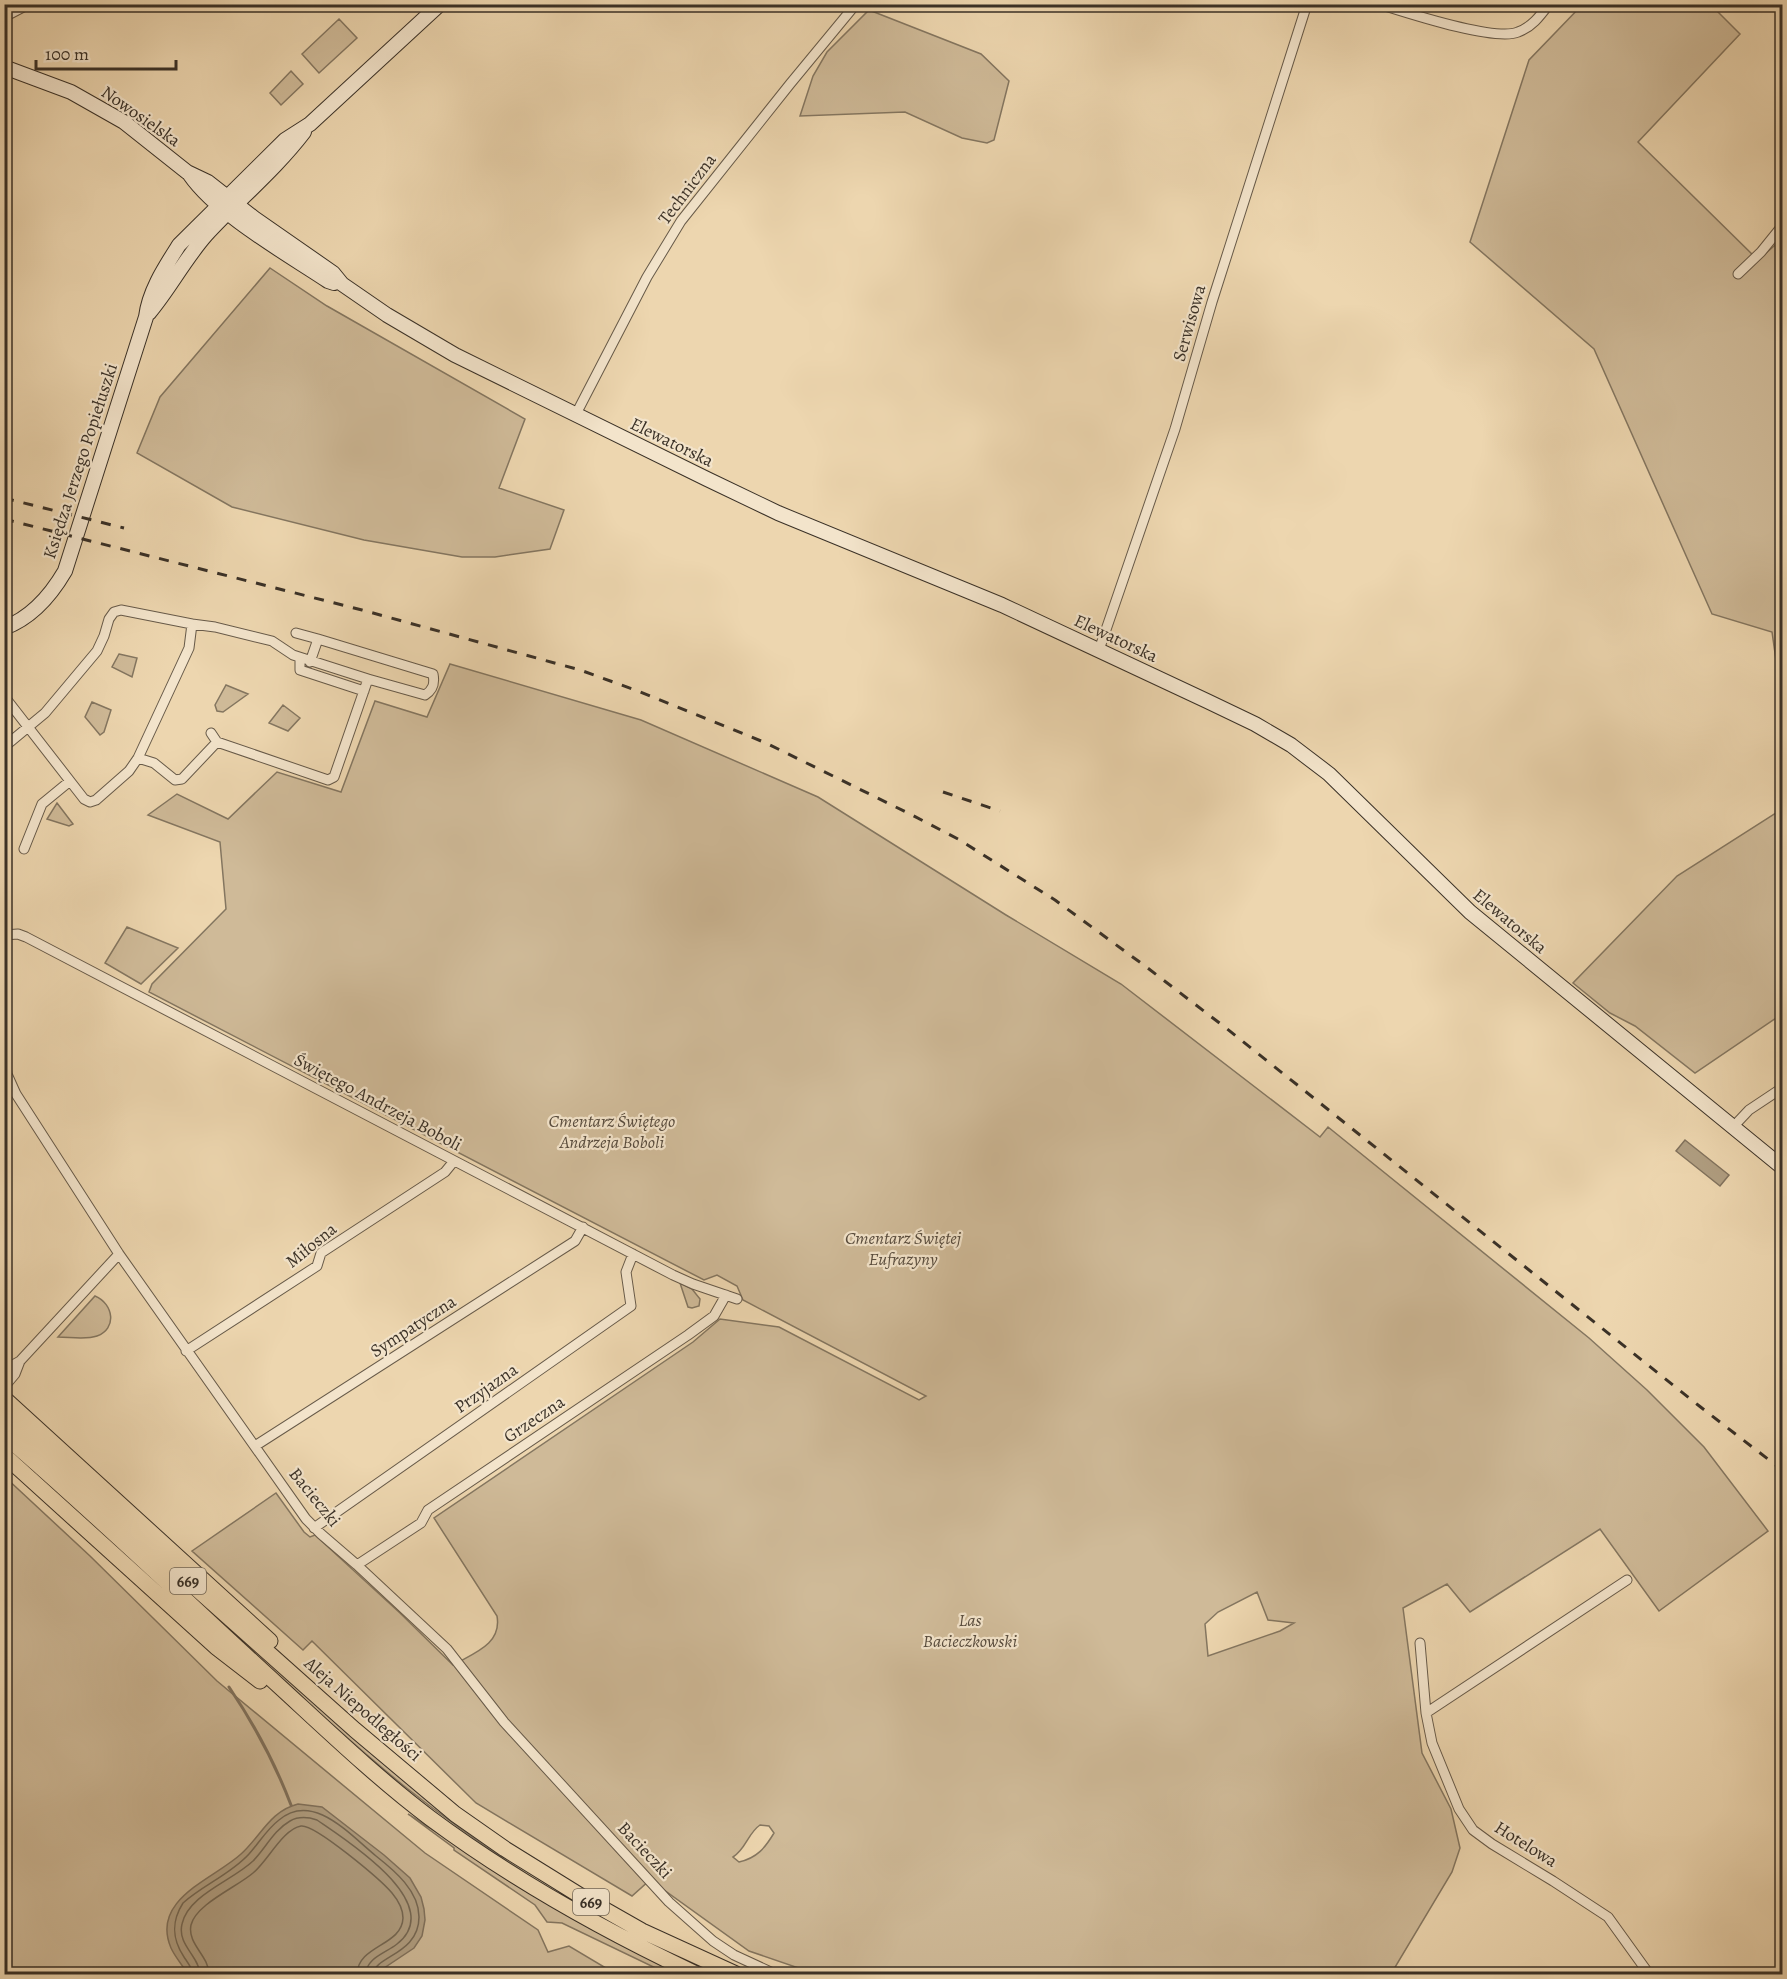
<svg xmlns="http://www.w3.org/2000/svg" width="1787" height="1979" viewBox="0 0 1787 1979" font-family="Alegreya,serif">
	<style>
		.green { fill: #cfba98; stroke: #847660; stroke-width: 1.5; fill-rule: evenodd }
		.water { fill: #b09e81; stroke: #81725d; stroke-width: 1.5 }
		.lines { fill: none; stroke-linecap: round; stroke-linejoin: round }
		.shore { stroke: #756854; stroke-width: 1.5 }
		.stream { stroke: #81725d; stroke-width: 3 }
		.street-casing { stroke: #675a49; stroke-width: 11 }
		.secondary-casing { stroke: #3a3127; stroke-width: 16 }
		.primary-casing { stroke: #3a3127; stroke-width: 17 }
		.street { stroke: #f3e4cb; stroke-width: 9 }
		.secondary { stroke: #f3e4cb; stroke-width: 14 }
		.primary { stroke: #edd6af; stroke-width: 15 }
		.rail { stroke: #3a3127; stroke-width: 3; stroke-dasharray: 10 10; stroke-linecap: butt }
		.labels { text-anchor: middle; stroke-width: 4.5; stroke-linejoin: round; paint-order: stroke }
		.shield { fill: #f3e4cb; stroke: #726758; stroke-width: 1.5 }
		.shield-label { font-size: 16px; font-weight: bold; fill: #3a3127 }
		.street-label { font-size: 18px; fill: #3a3127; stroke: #f3e4cb }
		.park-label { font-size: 18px; font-style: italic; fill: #584c3e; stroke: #f3e4cb }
	</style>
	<rect width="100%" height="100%" fill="#edd6af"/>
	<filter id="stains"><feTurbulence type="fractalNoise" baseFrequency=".00333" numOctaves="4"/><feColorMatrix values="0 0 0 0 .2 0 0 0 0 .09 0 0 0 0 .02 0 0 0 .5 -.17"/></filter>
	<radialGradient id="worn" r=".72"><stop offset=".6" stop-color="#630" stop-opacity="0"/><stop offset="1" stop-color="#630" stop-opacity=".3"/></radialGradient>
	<path class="green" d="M 1582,5 L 1711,5 L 1740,34 L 1638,142 L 1758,260 L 1782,239 L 1782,702 L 1772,632 L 1712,614 L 1594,349 L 1470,242 L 1529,60 Z
		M 869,10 L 981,54 L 1009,81 L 994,140 L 987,143 L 962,138 L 905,112 L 800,116 L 813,76 L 827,52 Z
		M 339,19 L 357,38 L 319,73 L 302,54 Z
		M 291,71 L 303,84 L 281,105 L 270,93 Z
		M 270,268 L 327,306 L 525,419 L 499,488 L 564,510 L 550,549 L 495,557 L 462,557 L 364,540 L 232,507 L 137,453 L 160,397 Z
		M 119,654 L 137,658 L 132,677 L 112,667 Z
		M 450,664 L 641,720 L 818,797 L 1006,915 L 1121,984 L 1320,1137 L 1328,1127 L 1589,1338 L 1647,1390 L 1704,1447 L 1768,1531 L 1659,1611 L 1600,1529 L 1470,1612 L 1447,1584 L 1403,1608 L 1422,1753 L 1451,1809 L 1460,1848 L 1452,1872 L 1391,1974 L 816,1974 L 749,1951 L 650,1880 L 632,1896 L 476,1803 L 312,1641 L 303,1650 L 192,1551 L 276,1493 L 304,1532 L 310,1537 L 315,1535 L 400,1613 L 453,1665 C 474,1653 502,1644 497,1616 L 434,1518 L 693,1342 L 720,1319 L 779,1327 L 919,1400 L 926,1396 L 743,1300 L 737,1286 L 717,1275 L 704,1280 L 149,992 L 152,984 L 226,909 L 220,842 L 148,815 L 177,794 L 228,819 L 277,772 L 341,792 L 375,701 L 427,717 ZM 1257,1592 L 1268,1620 L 1294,1623 L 1280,1631 L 1208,1656 L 1205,1624 L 1218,1612 ZM 760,1825 L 769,1826 L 774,1833 C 765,1848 757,1858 739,1862 L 733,1857 C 746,1849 748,1833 760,1825 Z
		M 226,685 L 248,694 L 223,712 L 217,711 L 215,705 Z
		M 92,702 L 111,710 L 104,732 L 100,735 L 85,717 Z
		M 283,705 L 300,718 L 288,731 L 269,723 Z
		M 57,803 L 73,824 L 69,826 L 47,819 Z
		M 1782,809 L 1782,1014 L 1695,1073 L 1635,1026 L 1610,1013 L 1573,983 L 1677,876 Z
		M 127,927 L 178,948 L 141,984 L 105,963 Z
		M 680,1283 L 692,1289 L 700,1299 L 699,1306 L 692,1308 L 688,1307 Z
		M 95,1296 C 114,1304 117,1329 97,1336 C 86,1340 70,1337 58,1337 Z
		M 15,1433 L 338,1724 L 407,1783 L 457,1821 L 721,1974 L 712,1974 C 602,1926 499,1861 404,1786 C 342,1736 284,1680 225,1626 C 155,1562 85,1497 15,1433 Z
		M 4,1476 L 90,1556 L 217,1681 L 425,1853 L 538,1930 L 548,1952 L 569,1946 L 616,1974 L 5,1974 Z
		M 408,1814 L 577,1921 L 678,1974 L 668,1974 L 562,1923 L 547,1922 L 535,1905 L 454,1850 L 454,1848 Z"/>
	<path class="water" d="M 1685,1140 L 1729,1175 L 1720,1186 L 1676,1151 Z
		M 298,1804 L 322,1807 L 384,1855 L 410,1878 L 421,1897 L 424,1909 L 425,1920 L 422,1936 L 414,1948 L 375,1974 L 188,1974 C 183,1966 175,1957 171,1948 C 150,1899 214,1879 241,1854 C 261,1836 270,1811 298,1804 Z"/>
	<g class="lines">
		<path class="shore" d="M 193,1974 C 192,1968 188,1963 184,1957 C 172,1939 171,1922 183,1903 C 203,1885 231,1874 249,1854 C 259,1843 267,1829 279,1820 C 313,1791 350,1835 376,1856 C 395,1871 419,1891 419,1917 C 419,1954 375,1956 373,1974
			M 200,1974 C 199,1956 177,1945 182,1924 C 188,1895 232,1881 253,1861 C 265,1849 274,1830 290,1821 C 299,1816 308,1817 317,1820 C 346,1840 448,1904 397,1944 C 386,1953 366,1958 366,1974
			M 209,1974 C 209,1956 187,1944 191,1925 C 196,1904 237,1887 253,1873 C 267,1862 283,1829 301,1826 C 315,1824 381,1880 392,1893 C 397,1899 403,1909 403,1918 C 402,1946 358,1945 357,1974"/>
		<path class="stream" d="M 229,1687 C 254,1724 275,1763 291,1805"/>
		<defs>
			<path id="street" d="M 1379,4 C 1405,12 1495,42 1518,32 C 1532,27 1540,16 1549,4
				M 4,17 L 29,4
				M 1738,274 L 1761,252 L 1782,226
				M 576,414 L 647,277 L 681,221 L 790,84 L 856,4
				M 192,624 L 215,627 L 272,641 L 293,655 L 368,679 L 334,777 L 328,780 L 217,742 L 211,733
				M 296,633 L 318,639
				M 1099,650 L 1175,429 L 1212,302 L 1307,4
				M 300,658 L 300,670 L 364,691
				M 310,662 L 318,639 L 433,674 C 435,684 433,690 425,695 L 368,679
				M 4,696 L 84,799 L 90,802 L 96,800 L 129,771 L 138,758 L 189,648 L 192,624 L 121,610 L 114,612 L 109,619 L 104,636 L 97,651 L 45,713 L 4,747
				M 138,758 L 154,763 L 175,780 L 182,779 L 217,742
				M 24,849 L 42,804 L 70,781
				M 4,935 L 18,934 L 26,937 L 673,1275 L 693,1284 L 737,1299
				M 4,1047 L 7,1074 L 16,1094 L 119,1254 L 306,1519 L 321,1534 L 357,1565 L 447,1649 L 504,1722 L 669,1902 L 713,1941 L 734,1955 L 775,1974
				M 1733,1127 L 1749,1110 L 1782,1088
				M 186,1351 L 317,1266 L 321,1253 L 445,1172 L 454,1161
				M 4,1370 L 20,1361 L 119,1254
				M 4,1387 L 15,1374 L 20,1361
				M 255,1446 L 575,1241 L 583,1227
				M 314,1528 L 631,1306 L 626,1272 L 633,1254
				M 357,1565 L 421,1523 L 428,1510 L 688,1335 L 714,1316 L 726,1295
				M 1420,1643 L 1426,1713 L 1432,1743 L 1459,1809 L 1473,1830 L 1492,1844 L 1553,1881 L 1608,1917 L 1649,1974
				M 1426,1713 L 1627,1580"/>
			<path id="secondary" d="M 4,67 L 71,92 L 124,122 L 187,172 L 208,182 L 254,218 L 333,273 L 342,284 L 387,315 L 455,355 L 707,479 L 778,513 L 1002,605 L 1207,701 L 1255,724 L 1291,745 L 1329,774 L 1470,912 L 1782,1167
				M 190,175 C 218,215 286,253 328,281 L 334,283
				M 149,313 C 170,288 184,260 206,235 C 238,200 275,170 304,132
				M 4,628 C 31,618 51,595 65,571 L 146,317 C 149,291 165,267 179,245 L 285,140 L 310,124 L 440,4"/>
			<path id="primary" d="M 7,1401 L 270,1641
				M 4,1417 L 355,1730 L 455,1814 L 505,1849 L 584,1898 L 642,1931 L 736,1974
				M 4,1435 C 98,1516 188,1603 279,1686 C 328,1731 377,1778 430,1818 C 512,1879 603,1930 696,1974
				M 4,1455 L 216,1647 L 260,1681"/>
		</defs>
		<use href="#street" class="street-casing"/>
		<use href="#secondary" class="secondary-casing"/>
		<use href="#primary" class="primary-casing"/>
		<use href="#street" class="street"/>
		<use href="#secondary" class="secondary"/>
		<use href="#primary" class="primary"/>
		<path class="rail" d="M 4,498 L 124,528
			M 4,519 L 362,610 L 580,670 L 638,691 L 766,743 L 910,814 L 958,839 L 1055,900 L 1145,966 L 1226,1028 L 1698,1405 L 1782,1470
			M 943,792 L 1000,811"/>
	</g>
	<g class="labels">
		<g class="shield">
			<rect x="170" y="1568" width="36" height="26" rx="4.5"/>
			<rect x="573" y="1889" width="36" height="26" rx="4.5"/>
		</g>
		<g class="shield-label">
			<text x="188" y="1587">669</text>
			<text x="591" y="1908">669</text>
		</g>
		<g class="street-label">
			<text transform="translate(141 116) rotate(35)" y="6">Nowosielska</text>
			<text transform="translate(687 189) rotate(-53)" y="6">Techniczna</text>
			<text transform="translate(1189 323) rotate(-74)" y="6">Serwisowa</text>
			<text transform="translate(672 442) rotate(26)" y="6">Elewatorska</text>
			<text transform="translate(80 461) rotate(-72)" y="6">Księdza Jerzego Popiełuszki</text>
			<text transform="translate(1116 638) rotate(25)" y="6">Elewatorska</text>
			<text transform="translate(1510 921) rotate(40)" y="6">Elewatorska</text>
			<text transform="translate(378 1102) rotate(28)" y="6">Świętego Andrzeja Boboli</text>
			<text transform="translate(311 1245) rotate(-39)" y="6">Miłosna</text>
			<text transform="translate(413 1326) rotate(-33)" y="6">Sympatyczna</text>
			<text transform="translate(486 1388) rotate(-35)" y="6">Przyjazna</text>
			<text transform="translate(534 1419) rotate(-34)" y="6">Grzeczna</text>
			<text transform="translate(315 1497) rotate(51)" y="6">Bacieczki</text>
			<text transform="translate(363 1709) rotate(41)" y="6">Aleja Niepodległości</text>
			<text transform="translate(1526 1844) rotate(32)" y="6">Hotelowa</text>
			<text transform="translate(645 1850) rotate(47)" y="6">Bacieczki</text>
		</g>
		<g class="park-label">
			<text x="612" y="1127">Cmentarz Świętego<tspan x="612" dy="21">Andrzeja Boboli</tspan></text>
			<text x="903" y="1244">Cmentarz Świętej<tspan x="903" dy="21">Eufrazyny</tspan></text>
			<text x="970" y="1626">Las<tspan x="970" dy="21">Bacieczkowski</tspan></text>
		</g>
	</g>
	<rect width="1787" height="1979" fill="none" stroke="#edd6af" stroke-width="24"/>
	<rect x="6" y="6" width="1775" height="1967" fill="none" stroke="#3a3127" stroke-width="3"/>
	<rect x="12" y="12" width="1763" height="1955" fill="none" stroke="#3a3127" stroke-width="1.5"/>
	<path d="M36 60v9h140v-9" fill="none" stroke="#3a3127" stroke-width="3"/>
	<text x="45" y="60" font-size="18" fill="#3a3127" stroke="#f3e4cb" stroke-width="4.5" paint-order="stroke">100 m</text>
	<rect width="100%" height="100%" filter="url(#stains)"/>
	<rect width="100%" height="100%" fill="url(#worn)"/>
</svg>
